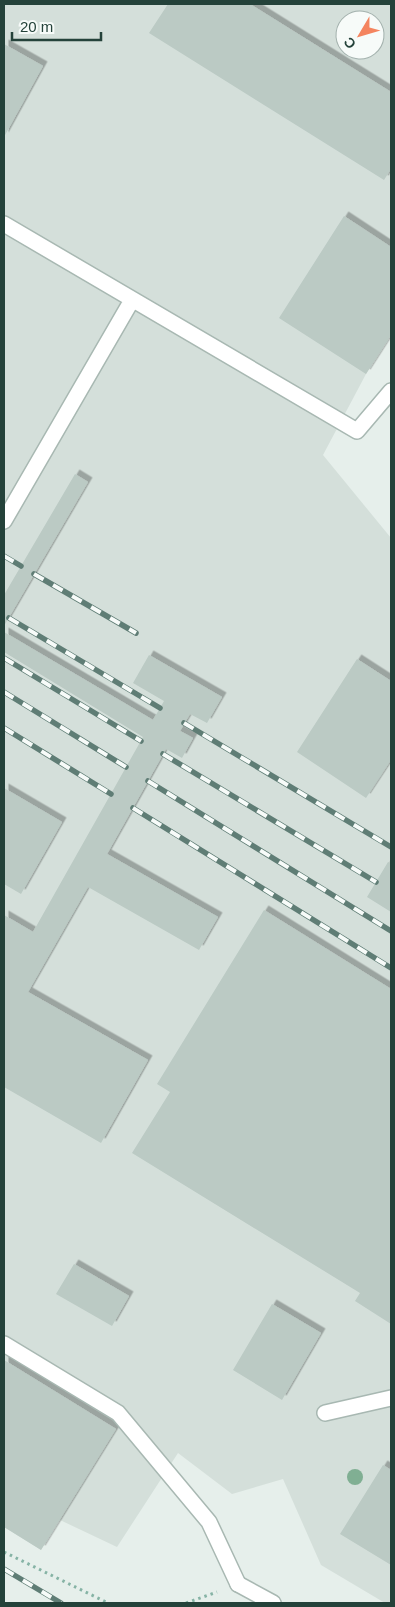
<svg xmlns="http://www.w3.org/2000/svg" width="395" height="1607" viewBox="0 0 395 1607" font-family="Helvetica,sans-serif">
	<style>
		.built { fill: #d4dfda; fill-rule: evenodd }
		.building { fill: #bbcac4; filter: url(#shadow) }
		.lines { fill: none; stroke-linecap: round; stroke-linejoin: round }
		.service-casing { stroke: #a8b8b2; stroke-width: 18 }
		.minor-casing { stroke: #a8b8b2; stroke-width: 18 }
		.path { stroke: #86b3a5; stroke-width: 3; stroke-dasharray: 2.5 4; stroke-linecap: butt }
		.service { stroke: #fff; stroke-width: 15 }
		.minor { stroke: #fff; stroke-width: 15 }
		.rail-casing { stroke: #5f7d75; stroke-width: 5.5 }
		.rail { stroke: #f7fbf9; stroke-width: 4; stroke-dasharray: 11; stroke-linecap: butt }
		.tree { fill: #80af93 }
	</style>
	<defs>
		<filter id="shadow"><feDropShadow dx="4.5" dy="-4.5" stdDeviation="0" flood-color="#0004"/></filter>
	</defs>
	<rect width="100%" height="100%" fill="#e6efeb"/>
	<path class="built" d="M 4,4 L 391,4 L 391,335 L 366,374 L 323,455 L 391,538 L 391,1603 L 385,1603 L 321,1565 L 283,1479 L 232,1494 L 178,1453 L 117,1547 L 60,1520 L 41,1550 L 4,1527 ZM 345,20 L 375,20 L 375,50 L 345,50 Z"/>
	<path class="building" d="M 168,4 L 250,4 L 391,92 L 391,169 L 384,180 L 149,33 Z
		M 4,44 L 43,66 L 4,137 Z
		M 344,216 L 391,247 L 391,335 L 366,374 L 279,318 Z
		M 75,474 L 88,482 L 4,626 L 4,595 Z
		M 4,632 L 153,720 L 164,701 L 133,683 L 149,655 L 222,697 L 207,723 L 190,714 L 180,731 L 193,738 L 182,758 L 166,749 L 107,854 L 218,917 L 199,950 L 88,887 L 28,992 L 148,1060 L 101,1143 L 4,1087 L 4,915 L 33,932 L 143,737 L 4,652 Z
		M 357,659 L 391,681 L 391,760 L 366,798 L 297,752 Z
		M 4,788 L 62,822 L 21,894 L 4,884 Z
		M 388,862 L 391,863 L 391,912 L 367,897 Z
		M 264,910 L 391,989 L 391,1324 L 355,1301 L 360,1293 L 132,1153 L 170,1092 L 157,1084 Z
		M 74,1264 L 129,1296 L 112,1326 L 56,1294 Z
		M 272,1304 L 321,1333 L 282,1400 L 233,1370 Z
		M 4,1360 L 116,1429 L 41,1550 L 4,1527 Z
		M 383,1465 L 391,1470 L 391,1565 L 340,1534 Z"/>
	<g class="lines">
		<defs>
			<path id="service" d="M 4,224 L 357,431 L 391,391
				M 4,521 L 132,300
				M 4,1344 L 118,1413 L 209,1522 L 238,1584
				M 325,1413 L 391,1398"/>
			<path id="minor" d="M 238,1584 L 273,1603"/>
		</defs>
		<use href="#service" class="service-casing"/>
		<use href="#minor" class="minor-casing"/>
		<path class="path" d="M 4,1552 L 108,1603
			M 186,1603 L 217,1592"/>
		<use href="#service" class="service"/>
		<use href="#minor" class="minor"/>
		<defs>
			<path id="rail" d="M 4,556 L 21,566
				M 34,574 L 136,633
				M 9,618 L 160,708
				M 4,658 L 141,741
				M 4,692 L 126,767
				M 184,723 L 391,847
				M 4,728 L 111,794
				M 163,754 L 376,882
				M 148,781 L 391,931
				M 133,808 L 391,968
				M 4,1569 L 61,1603"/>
		</defs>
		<use href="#rail" class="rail-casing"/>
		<use href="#rail" class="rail"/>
	</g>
	<circle class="tree" cx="355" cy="1477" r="8"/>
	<rect width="395" height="1607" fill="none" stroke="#24423a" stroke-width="10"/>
	<g transform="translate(360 35) rotate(232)"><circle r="24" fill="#f7fbf9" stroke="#a3b1ad"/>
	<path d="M0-4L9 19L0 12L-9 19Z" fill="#f4845f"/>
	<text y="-8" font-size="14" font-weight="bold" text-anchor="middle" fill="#24423a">С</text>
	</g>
	<path d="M12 32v8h89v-8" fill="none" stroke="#24423a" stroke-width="2.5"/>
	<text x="20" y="32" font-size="15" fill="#24423a" stroke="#f7fbf9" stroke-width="4" paint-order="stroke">20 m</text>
</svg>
